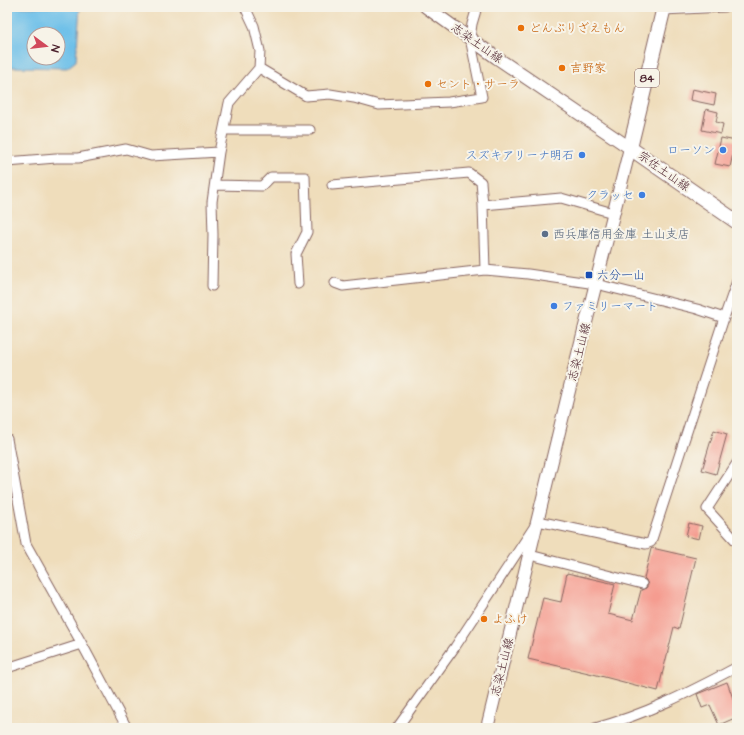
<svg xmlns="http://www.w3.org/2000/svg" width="744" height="735" viewBox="0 0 744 735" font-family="'Architects Daughter','Klee One',sans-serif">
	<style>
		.water { fill: #6dc0e9; stroke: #5c708a; fill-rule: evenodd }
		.building { fill: #f59c90 }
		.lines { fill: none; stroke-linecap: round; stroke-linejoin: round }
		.street-casing { stroke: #84625d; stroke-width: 11 }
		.secondary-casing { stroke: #84625d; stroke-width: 14 }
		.primary-casing { stroke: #84625d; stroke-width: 16 }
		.street { stroke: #fff; stroke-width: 9 }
		.secondary { stroke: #fff; stroke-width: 12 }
		.primary { stroke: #fff; stroke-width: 14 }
		.food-dot { fill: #e8710a; stroke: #f7f3e8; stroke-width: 1.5 }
		.shop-dot { fill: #3f7fe0; stroke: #f7f3e8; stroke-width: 1.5 }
		.service-dot { fill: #5c6f8a; stroke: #f7f3e8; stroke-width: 1.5 }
		.transit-dot { fill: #1a4fb4; stroke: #f7f3e8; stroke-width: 1.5 }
		.labels { text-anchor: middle; stroke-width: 4; stroke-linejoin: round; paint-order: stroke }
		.shield { fill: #f7f3e8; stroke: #7e5f64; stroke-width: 1 }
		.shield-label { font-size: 11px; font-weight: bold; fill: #4a1f2b }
		.food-label { font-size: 12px; fill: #c56008; stroke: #f7f3e8; text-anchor: start }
		.street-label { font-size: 12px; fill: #4a1f2b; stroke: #f7f3e8 }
		.shop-label { font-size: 12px; fill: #366cbe; stroke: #f7f3e8; text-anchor: end }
		.service-label { font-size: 12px; fill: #4e5e75; stroke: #f7f3e8; text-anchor: start }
		.transit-label { font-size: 12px; fill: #164399; stroke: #f7f3e8; text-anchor: start }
	</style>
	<rect width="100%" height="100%" fill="#f7f3e8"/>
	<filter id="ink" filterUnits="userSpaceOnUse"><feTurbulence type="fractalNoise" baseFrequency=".025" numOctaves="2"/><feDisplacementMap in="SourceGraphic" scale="8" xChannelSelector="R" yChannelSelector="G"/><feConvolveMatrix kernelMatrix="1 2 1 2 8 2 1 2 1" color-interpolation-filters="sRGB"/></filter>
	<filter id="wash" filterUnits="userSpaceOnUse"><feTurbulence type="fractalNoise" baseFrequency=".012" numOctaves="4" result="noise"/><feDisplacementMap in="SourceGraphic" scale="16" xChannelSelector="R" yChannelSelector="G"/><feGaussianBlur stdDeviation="0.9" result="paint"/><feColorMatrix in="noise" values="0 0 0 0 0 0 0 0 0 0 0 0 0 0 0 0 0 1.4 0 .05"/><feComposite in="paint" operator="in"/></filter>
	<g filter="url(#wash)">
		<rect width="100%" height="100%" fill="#efddbb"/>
		<path class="water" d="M 7,7 L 80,7 L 76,61 L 67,68 L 7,67 ZM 34,34 L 58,34 L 58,58 L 34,58 Z"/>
		<g id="blocks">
			<path class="building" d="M 692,89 L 716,94 L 714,105 L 690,100 Z
				M 706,109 L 718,112 L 716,122 L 723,124 L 721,134 L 702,130 Z
				M 721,138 L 736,141 L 730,167 L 715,164 Z
				M 714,430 L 727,434 L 716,474 L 702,470 Z
				M 689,523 L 702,526 L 699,539 L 686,536 Z
				M 652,548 L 696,558 L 679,629 L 674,627 L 658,691 L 593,674 L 528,659 L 543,598 L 561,602 L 567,573 L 615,584 L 608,614 L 633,620 L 641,590 L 646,588 L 648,585 L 646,580 L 644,578 L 651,549 Z
				M 727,682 L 734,701 L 737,700 L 737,717 L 719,725 L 710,705 L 702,708 L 697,694 Z"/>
		</g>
	</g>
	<g filter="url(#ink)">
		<use href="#blocks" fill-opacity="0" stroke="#84625d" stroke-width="1"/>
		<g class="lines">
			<defs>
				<path id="street" d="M 245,7 L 254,26 L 260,51 L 259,68 L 306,96 L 330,94 L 354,98 L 379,105 L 449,102 L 482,97 L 470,38 L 472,24 L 477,7
					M 663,10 L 725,7
					M 225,130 L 310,130
					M 7,162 L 56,158 L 78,158 L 126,149 L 151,156 L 219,152 L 229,103 L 259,68
					M 215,185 L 262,186 L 271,177 L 305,177 L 307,232 L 296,254 L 298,284
					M 332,185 L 469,173 L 481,182 L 483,205 L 485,270
					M 483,205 L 561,198 L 613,213
					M 335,283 L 343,286 L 485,270 L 528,274 L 596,284 L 697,309 L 724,318 L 651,542 L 646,544 L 538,521 L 455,647 L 397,728
					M 212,286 L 213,235 L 212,202 L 219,152
					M 724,318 L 737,281
					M 7,439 L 26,544 L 82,644 L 127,728
					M 737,463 L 707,509 L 737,542
					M 530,555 L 642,584
					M 7,668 L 82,644
					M 595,728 C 645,715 692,691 737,667"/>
				<path id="secondary" d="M 426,7 L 497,58 L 630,148 L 576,362 L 487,728"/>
				<path id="primary" d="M 664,7 L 630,148 L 737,222"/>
			</defs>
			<use href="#street" class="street-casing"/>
			<use href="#secondary" class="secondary-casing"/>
			<use href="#primary" class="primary-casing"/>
			<use href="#street" class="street"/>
			<use href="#secondary" class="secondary"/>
			<use href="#primary" class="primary"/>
		</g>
	</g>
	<g class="food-dot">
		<circle cx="521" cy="28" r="4"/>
		<circle cx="562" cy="68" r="4"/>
		<circle cx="428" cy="84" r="4"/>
		<circle cx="484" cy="619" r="4"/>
	</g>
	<g class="shop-dot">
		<circle cx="723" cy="150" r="4"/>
		<circle cx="582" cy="155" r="4"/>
		<circle cx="642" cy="195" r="4"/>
		<circle cx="554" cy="306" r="4"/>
	</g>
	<circle class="service-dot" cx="545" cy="234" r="4"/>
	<rect class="transit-dot" x="585" y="271" width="8" height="8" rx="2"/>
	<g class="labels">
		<rect class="shield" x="635" y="69" width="24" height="18" rx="3"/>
		<g class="shield-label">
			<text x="647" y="82">84</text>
		</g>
		<g class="food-label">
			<text x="529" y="32">どんぶりざえもん</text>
			<text x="570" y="72">吉野家</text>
			<text x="436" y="88">セント・サーラ</text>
			<text x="492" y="623">よふけ</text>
		</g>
		<g class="street-label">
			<text transform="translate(477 43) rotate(35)" y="4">志染土山線</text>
			<text transform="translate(664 171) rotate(35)" y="4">宗佐土山線</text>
			<text transform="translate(579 352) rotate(-76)" y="4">志染土山線</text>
			<text transform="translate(502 667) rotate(-76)" y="4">志染土山線</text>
		</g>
		<g class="shop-label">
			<text x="715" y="154">ローソン</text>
			<text x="574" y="159">スズキアリーナ明石</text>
			<text x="634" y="199">クラッセ</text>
			<text x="562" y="310" text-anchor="start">ファミリーマート</text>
		</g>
		<g class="service-label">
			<text x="553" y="238">西兵庫信用金庫 土山支店</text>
		</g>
		<g class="transit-label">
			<text x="597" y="279">六分一山</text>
		</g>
	</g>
	<rect width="744" height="735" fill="none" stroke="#f7f3e8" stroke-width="24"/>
	<g transform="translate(46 46) rotate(105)"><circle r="19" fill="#f7f3e8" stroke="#b29e9c"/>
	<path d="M0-3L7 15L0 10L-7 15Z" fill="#d1495b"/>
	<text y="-6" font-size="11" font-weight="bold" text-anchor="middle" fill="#4a1f2b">N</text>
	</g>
</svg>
